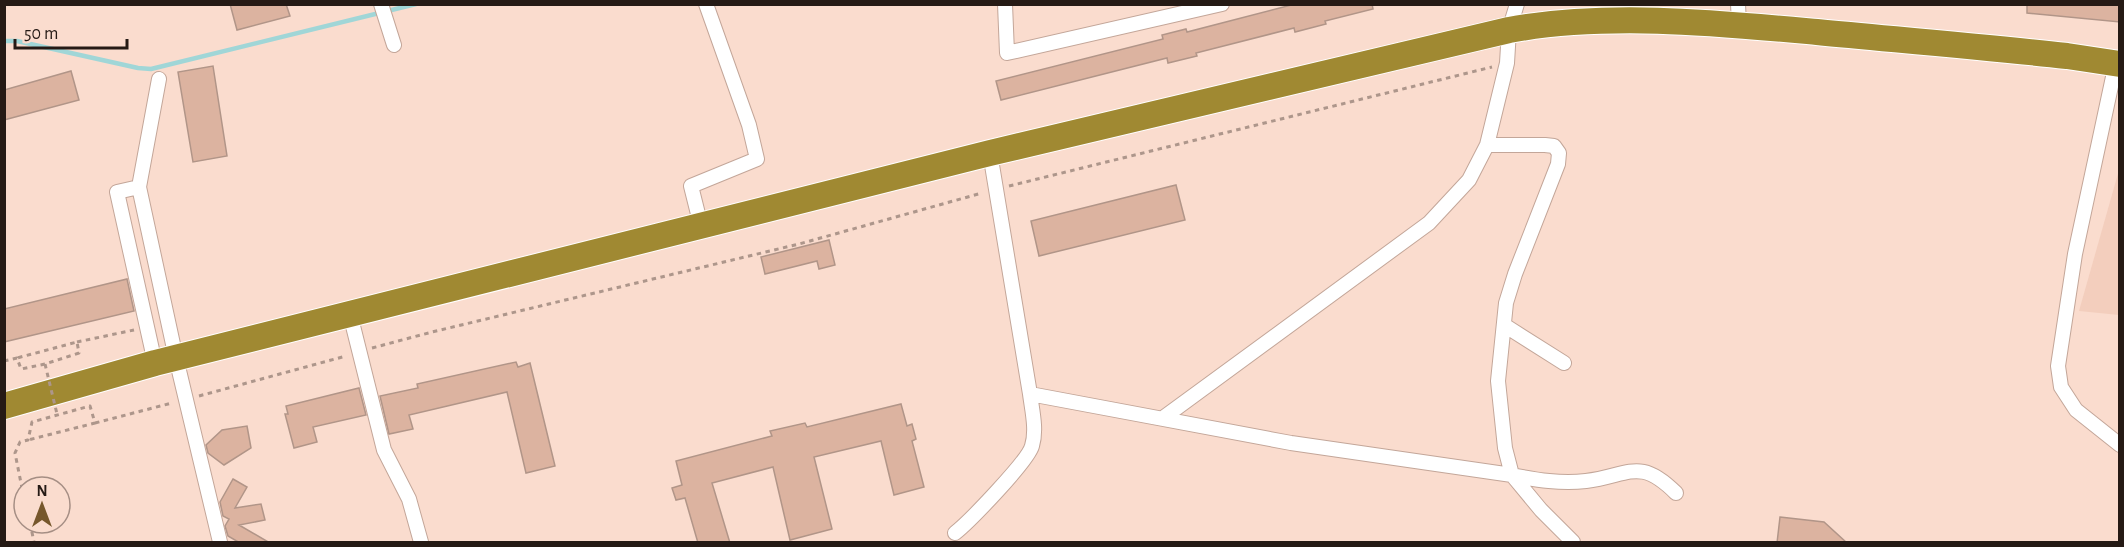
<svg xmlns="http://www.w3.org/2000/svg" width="2124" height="547" viewBox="0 0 2124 547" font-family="'Alegreya Sans',sans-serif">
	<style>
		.built { fill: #f3cebd }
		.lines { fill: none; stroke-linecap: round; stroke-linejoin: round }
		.stream { stroke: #a0d6d7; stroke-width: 4.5 }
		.building { fill: #dcb3a0; stroke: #b19588; stroke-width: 1.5 }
		.street-casing { stroke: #c3a699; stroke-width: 16 }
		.highway-casing { stroke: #fff; stroke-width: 28 }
		.path { stroke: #ad968b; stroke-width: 3; stroke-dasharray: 4.5 4.5; stroke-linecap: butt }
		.street { stroke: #fff; stroke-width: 14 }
		.highway { stroke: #a08932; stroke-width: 26 }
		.path-bridge { stroke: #ad968b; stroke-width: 3; stroke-dasharray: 4.5 4.5; stroke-linecap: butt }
	</style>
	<rect width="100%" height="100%" fill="#fadcce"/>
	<path class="built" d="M 2119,170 L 2119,315 L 2079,311 Z"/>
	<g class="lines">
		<path class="stream" d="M 4,41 L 17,41 L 138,68 L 151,69 L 416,4"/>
	</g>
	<path class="building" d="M 230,4 L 286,4 L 290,16 L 237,30 Z
		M 1295,4 L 1372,4 L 1373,9 L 1325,21 L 1326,24 L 1295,32 L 1294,28 L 1196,53 L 1197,56 L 1168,63 L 1167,58 L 1001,100 L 996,81 L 1163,39 L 1162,35 L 1186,29 L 1187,32 Z
		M 2027,4 L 2120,4 L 2120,22 L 2027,13 Z
		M 213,66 L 227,156 L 193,162 L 178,72 Z
		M 71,71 L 79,100 L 4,120 L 4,90 Z
		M 1176,185 L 1185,220 L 1039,256 L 1031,221 Z
		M 829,240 L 835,265 L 819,269 L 817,261 L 765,274 L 761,257 Z
		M 127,279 L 134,311 L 4,342 L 4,309 Z
		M 516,362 L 518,367 L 530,363 L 555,466 L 526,473 L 507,392 L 409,415 L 413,429 L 389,434 L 380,396 L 418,388 L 417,384 Z
		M 359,388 L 366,415 L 313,427 L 317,442 L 294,448 L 285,414 L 288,414 L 286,406 Z
		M 901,404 L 907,426 L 912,424 L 916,439 L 912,441 L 924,487 L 894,495 L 881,441 L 814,457 L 832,529 L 790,540 L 773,467 L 712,483 L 730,543 L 698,543 L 685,498 L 676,500 L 672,488 L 682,485 L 676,461 L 772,436 L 770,431 L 805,423 L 807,427 Z
		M 247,426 L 251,448 L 224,465 L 208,453 L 206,445 L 222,430 Z
		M 233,479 L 247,487 L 235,508 L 261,504 L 265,520 L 239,525 L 270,543 L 240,543 L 228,536 L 225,526 L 229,519 L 223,516 L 220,502 Z
		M 1780,517 L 1824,522 L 1847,543 L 1777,543 Z"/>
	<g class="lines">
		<defs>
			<path id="street" d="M 381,4 L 394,45
				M 1005,4 L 1007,53 L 1222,4
				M 1738,4 L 1739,24
				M 2116,63 L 2075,254 L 2058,366 L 2061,387 L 2076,410 L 2120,445
				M 159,79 L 139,187 L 176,358 L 220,542
				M 1487,145 L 1545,145 L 1554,146 L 1559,153 L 1558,164 L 1515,274 L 1506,303 L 1498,381 L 1505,448 L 1512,475 L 1541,510 L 1573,542
				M 990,153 L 1030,394 L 1291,443 L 1512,475 C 1537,480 1561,484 1586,481 C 1629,476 1639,456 1676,493
				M 139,187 L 117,192 L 155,363
				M 701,226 L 691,186 L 757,159 L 749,125 L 706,4
				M 350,314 L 384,450 L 409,499 L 421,542
				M 1504,325 L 1564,363
				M 1163,418 L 1429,223 L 1469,180 L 1487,145 L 1507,63 L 1509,30 L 1517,4
				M 955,533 C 969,522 1028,461 1032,446 C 1037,430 1032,410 1030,394"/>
			<path id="highway" d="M 4,406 L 155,363 L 990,153 L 1509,30 C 1607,12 1718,23 1817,32 C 1901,40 1984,47 2067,56 L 2120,64"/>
		</defs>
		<use href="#street" class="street-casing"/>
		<use href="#highway" class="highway-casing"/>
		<path class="path" d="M 1009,186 L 1492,67
			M 77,342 L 134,330
			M 372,348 L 432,332 L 799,244 L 982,193
			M 4,361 L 17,358 L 21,369 L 45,364 L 79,353 L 77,342 L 17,358
			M 199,396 L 346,356
			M 95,423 L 172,403
			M 24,498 L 15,453 L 20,442 L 28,440 L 32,422 L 90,406 L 95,423 L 28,440
			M 30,523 L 34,542"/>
		<use href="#street" class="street"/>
		<use href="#highway" class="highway"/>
		<path class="path-bridge" d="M 45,364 L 57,414"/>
	</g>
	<rect width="2124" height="547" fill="none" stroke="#251a15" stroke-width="12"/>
	<g transform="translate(42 505)"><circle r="28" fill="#fadcce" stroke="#a58e84" stroke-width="1.5"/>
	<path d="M0-4.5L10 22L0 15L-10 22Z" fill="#76572c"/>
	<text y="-9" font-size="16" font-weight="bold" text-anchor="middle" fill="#251a15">N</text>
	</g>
	<path d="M15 39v9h112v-9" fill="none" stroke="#251a15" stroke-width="3"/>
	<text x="24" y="39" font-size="18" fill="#251a15" stroke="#fadcce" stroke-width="4.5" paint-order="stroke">50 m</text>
</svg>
